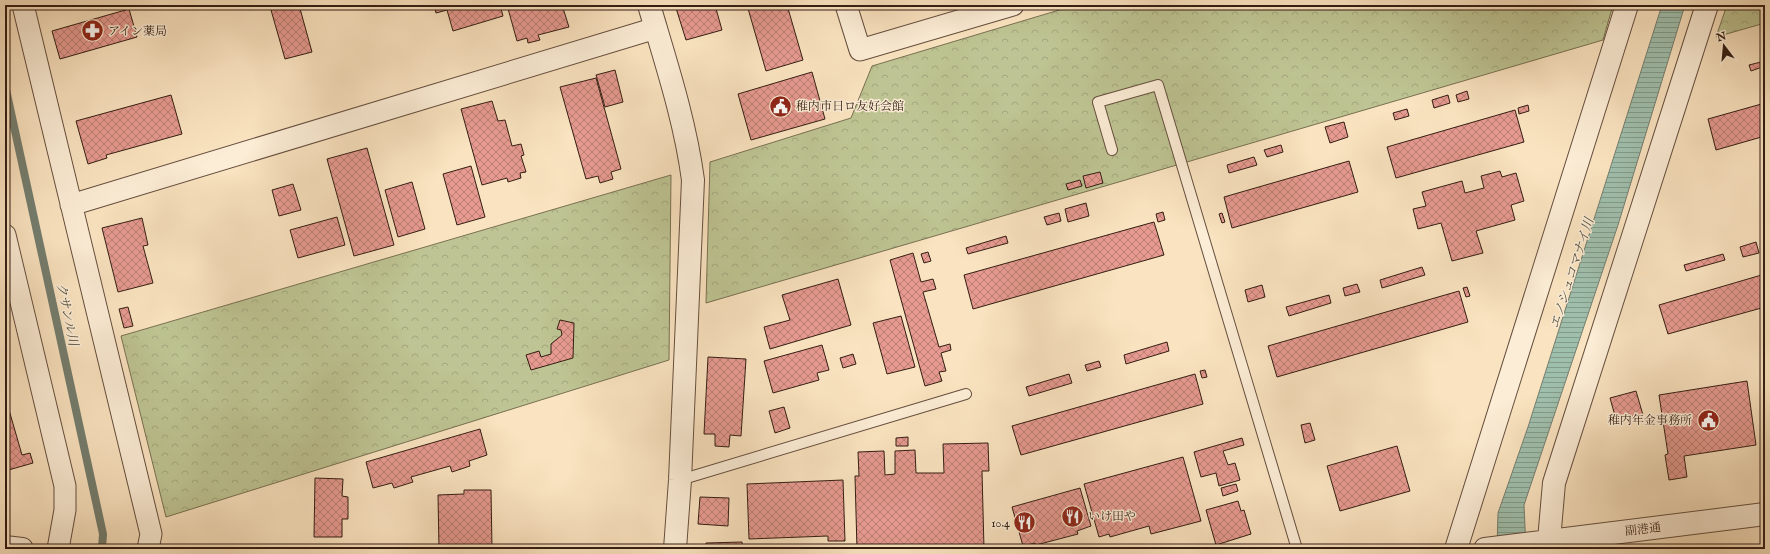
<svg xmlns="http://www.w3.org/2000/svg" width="1770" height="554" viewBox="0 0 1770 554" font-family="'IM FELL English','Noto Serif JP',serif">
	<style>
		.park { fill: url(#park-crowns); stroke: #787052 }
		.water { fill: url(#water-rules); stroke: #747e6f }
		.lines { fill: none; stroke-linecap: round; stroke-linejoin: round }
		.stream { stroke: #747e6f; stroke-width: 8 }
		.building { fill: url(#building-cross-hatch); stroke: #331d12 }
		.service-casing { stroke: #654e3e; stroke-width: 12 }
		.minor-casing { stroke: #654e3e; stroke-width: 23 }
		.tertiary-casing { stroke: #654e3e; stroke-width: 24 }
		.service { stroke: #fcedd6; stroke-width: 10 }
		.minor { stroke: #fcedd6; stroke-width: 21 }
		.tertiary { stroke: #fcedd6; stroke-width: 22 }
		.labels { text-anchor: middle; stroke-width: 3; stroke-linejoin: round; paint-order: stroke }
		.poi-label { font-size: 12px; fill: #331d12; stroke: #fcedd6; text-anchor: start }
		.street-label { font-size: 12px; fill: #331d12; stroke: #fcedd6 }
		.water-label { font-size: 13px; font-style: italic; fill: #534e40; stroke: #fcedd6 }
	</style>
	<defs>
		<pattern id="park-crowns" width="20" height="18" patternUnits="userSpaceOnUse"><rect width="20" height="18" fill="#bec493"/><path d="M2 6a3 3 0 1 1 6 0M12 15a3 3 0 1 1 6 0" fill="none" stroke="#a4a87e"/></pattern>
		<pattern id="water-rules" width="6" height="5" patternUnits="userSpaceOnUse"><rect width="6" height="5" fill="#9fbfad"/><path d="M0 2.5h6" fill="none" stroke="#829b8b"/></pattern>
		<pattern id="building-cross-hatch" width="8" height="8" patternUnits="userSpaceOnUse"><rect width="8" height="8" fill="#e69a90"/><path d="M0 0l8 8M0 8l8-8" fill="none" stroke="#bb7d74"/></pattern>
	</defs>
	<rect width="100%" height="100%" fill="#fae3c0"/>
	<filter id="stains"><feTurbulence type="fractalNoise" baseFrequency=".005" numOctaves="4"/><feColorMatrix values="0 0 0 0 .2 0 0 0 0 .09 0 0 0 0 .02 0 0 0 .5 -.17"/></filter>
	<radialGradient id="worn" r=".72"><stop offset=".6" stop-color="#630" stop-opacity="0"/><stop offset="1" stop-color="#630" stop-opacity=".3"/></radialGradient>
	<path class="park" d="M 1076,5 L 1613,5 L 1603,40 L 706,303 L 710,162 L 851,118 L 872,66 Z
		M 1727,5 L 1765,5 L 1765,23 L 1716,37 Z
		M 671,175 L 669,360 L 166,517 L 121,336 Z"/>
	<path class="water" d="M 1662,5 L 1685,5 L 1618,225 L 1524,505 L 1526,549 L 1497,549 L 1498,513 L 1528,427 Z"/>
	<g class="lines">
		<path class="stream" d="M 5,85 L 103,534 L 102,549"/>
	</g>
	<path class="building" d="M 288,5 L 299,5 L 312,52 L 285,59 L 271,10 Z
		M 434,5 L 500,5 L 503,16 L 453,31 L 447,10 L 436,13 Z
		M 507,5 L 562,5 L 569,27 L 538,35 L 540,40 L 528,43 L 527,38 L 517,41 Z
		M 689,5 L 715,5 L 722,30 L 686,40 L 676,8 Z
		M 747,5 L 787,5 L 803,60 L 766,71 Z
		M 129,9 L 137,37 L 60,59 L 52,31 Z
		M 1765,61 L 1765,66 L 1751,71 L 1749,65 Z
		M 615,70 L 623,102 L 605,107 L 596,75 Z
		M 812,72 L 825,119 L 751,140 L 738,94 Z
		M 596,78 L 621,169 L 611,172 L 613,179 L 600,183 L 598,176 L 586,179 L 560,87 Z
		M 1467,91 L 1469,99 L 1458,102 L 1456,95 Z
		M 171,95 L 182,134 L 106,155 L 107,158 L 88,164 L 76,121 Z
		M 1448,95 L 1450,103 L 1434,108 L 1432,100 Z
		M 492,101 L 498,121 L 505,120 L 512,146 L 521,144 L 524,155 L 521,156 L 526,172 L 520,173 L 521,178 L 508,182 L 507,178 L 482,185 L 461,109 Z
		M 1765,103 L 1765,136 L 1716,150 L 1708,119 Z
		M 1528,105 L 1529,111 L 1519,114 L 1518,108 Z
		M 1407,109 L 1409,116 L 1395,120 L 1393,113 Z
		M 1515,110 L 1524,142 L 1396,178 L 1387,147 Z
		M 1344,122 L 1348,137 L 1330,143 L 1325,127 Z
		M 1281,145 L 1283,152 L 1267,157 L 1264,150 Z
		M 367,148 L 394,245 L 354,256 L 327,159 Z
		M 1254,157 L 1257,165 L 1229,173 L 1227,165 Z
		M 1349,161 L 1358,192 L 1232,228 L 1224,197 Z
		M 471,166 L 485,217 L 457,225 L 443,174 Z
		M 1500,171 L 1502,177 L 1516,173 L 1524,201 L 1511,205 L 1515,220 L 1476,231 L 1483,253 L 1452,261 L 1441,223 L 1418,229 L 1413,209 L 1426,206 L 1422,192 L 1462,181 L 1465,193 L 1484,188 L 1481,176 Z
		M 1100,172 L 1103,183 L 1086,188 L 1083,176 Z
		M 1080,180 L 1082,186 L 1068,190 L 1066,184 Z
		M 412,182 L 425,229 L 398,237 L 385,190 Z
		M 293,184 L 301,210 L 279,216 L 272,190 Z
		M 1086,203 L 1089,216 L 1068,222 L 1065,209 Z
		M 1163,212 L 1165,220 L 1158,222 L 1156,214 Z
		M 1059,213 L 1061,221 L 1047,225 L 1044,217 Z
		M 1222,213 L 1225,222 L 1222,223 L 1219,214 Z
		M 337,217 L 345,245 L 298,258 L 290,230 Z
		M 142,218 L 148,245 L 143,246 L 153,283 L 118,292 L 102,228 Z
		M 1154,222 L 1164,255 L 973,309 L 964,275 Z
		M 1006,236 L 1008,243 L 968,254 L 966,248 Z
		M 1756,242 L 1759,253 L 1743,257 L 1740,247 Z
		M 928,252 L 931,261 L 924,263 L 921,254 Z
		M 913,253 L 921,282 L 933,279 L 936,289 L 923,292 L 939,347 L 950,344 L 951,350 L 941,353 L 946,371 L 939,372 L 942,381 L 925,386 L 890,260 Z
		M 1723,254 L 1725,260 L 1686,271 L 1684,265 Z
		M 1422,267 L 1425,275 L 1382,288 L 1380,280 Z
		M 1765,274 L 1765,307 L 1668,334 L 1659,305 Z
		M 838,279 L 851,325 L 770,349 L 764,327 L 790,320 L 782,295 Z
		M 1357,284 L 1360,292 L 1345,296 L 1343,288 Z
		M 1262,285 L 1265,297 L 1248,302 L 1245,290 Z
		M 1467,287 L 1470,296 L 1466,297 L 1463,288 Z
		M 1459,291 L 1468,322 L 1277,377 L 1268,346 Z
		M 1329,295 L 1331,303 L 1289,316 L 1286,307 Z
		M 128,307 L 133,326 L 124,328 L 119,309 Z
		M 901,316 L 915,367 L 887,374 L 873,323 Z
		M 560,320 L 574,323 L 573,358 L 531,370 L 526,355 L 539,351 L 541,357 L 551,354 L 551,344 L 562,335 L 561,330 L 557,329 Z
		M 1167,342 L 1169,351 L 1126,364 L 1124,355 Z
		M 822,345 L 829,370 L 817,373 L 819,380 L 773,393 L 764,361 Z
		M 853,354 L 856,364 L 843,368 L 840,358 Z
		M 708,357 L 746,359 L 741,436 L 730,435 L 729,447 L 715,446 L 715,434 L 704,434 Z
		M 1099,361 L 1101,367 L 1087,371 L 1085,365 Z
		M 1205,370 L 1207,377 L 1202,378 L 1200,371 Z
		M 1069,374 L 1072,383 L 1029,396 L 1026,387 Z
		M 1195,374 L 1203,404 L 1021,455 L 1012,426 Z
		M 1747,381 L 1756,445 L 1684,456 L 1687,477 L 1669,480 L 1665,455 L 1668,454 L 1659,395 Z
		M 1636,391 L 1643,415 L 1617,423 L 1610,398 Z
		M 5,396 L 22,455 L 30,453 L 33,463 L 5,471 Z
		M 784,407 L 790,428 L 775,433 L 769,411 Z
		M 1310,423 L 1315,440 L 1305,443 L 1301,425 Z
		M 480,429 L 487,455 L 469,461 L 470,466 L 452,472 L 450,466 L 411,477 L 413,482 L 394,488 L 392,483 L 373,488 L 366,462 Z
		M 908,437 L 908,446 L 896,446 L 896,438 Z
		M 1242,438 L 1244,445 L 1223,451 L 1228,465 L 1235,463 L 1240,480 L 1219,486 L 1216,473 L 1201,477 L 1194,452 Z
		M 988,443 L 989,471 L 982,471 L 984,549 L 857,549 L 855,476 L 859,476 L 858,452 L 884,451 L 885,475 L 895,474 L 895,451 L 915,450 L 916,473 L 944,473 L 943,444 Z
		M 1397,446 L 1410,491 L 1340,511 L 1327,466 Z
		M 1183,457 L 1201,521 L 1151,534 L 1149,526 L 1110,537 L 1109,534 L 1099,537 L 1084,484 Z
		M 315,478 L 343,479 L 342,496 L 348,497 L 348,519 L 342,519 L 342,537 L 314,537 Z
		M 843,480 L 845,541 L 828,541 L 828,536 L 749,539 L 747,484 Z
		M 1236,484 L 1238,491 L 1223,496 L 1221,488 Z
		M 1080,488 L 1091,526 L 1077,531 L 1078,534 L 1036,545 L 1035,543 L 1023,546 L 1012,507 Z
		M 464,490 L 491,490 L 492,549 L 439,549 L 438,495 L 464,494 Z
		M 700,497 L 729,498 L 728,526 L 698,524 Z
		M 1238,501 L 1241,511 L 1244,510 L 1251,534 L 1216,545 L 1206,510 Z
		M 742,542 L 743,549 L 706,549 L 706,543 Z"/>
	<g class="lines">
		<defs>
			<path id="service" d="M 1112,150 L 1098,102 L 1158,85 L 1297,549
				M 680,480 L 966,394"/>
			<path id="minor" d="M 23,5 L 151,534 L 148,549
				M 846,5 L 860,50 L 1013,5
				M 71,205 L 656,28
				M 5,235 L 65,486 L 65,510 L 58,549"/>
			<path id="tertiary" d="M 649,5 C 666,63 685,120 693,180 L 680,480 L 675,549
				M 1549,540 L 1554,483 L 1707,5
				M 5,547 L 22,549
				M 1456,549 L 1627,5
				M 1485,549 L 1765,514"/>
		</defs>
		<use href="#service" class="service-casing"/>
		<use href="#minor" class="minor-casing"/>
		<use href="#tertiary" class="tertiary-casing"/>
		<use href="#service" class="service"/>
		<use href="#minor" class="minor"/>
		<use href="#tertiary" class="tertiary"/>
	</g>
	<defs>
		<symbol id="pharmacy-disc" viewBox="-11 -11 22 22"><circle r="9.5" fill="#8f2418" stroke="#fcedd6"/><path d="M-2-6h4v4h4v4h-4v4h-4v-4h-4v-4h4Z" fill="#fff"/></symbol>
		<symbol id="civic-disc" viewBox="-11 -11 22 22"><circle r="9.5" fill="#8f2418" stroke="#fcedd6"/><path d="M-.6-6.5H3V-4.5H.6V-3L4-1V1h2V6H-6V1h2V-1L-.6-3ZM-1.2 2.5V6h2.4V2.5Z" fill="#fff"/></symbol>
		<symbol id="restaurant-disc" viewBox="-11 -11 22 22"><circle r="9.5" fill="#8f2418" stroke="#fcedd6"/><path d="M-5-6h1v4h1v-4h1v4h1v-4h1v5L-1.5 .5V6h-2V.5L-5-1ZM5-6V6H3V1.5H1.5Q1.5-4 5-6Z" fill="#fff"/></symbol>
	</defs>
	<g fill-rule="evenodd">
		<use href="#pharmacy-disc" x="80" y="18" width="25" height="25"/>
		<use href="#civic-disc" x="768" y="94" width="25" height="25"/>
		<use href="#civic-disc" x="1696" y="408" width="25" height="25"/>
		<use href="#restaurant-disc" x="1060" y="504" width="25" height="25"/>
		<use href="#restaurant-disc" x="1012" y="510" width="25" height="25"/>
	</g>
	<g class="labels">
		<g class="poi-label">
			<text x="108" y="35">アイン薬局</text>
			<text x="796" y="110">稚内市日ロ友好会館</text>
			<text x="1692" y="424" text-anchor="end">稚内年金事務所</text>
			<text x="1088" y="520">いけ田や</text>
			<text x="1010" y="527" text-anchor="end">10.4</text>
		</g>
		<g class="street-label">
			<text transform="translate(1643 529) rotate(-7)" y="4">副港通</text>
		</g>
		<g class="water-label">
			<text transform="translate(1571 273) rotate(-72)" y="5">エノシュコマナイ川</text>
			<text transform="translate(68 314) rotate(78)" y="5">クサンル川</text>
		</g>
	</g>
	<rect width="1770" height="554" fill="none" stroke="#fae3c0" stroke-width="20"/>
	<rect x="6" y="6" width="1758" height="542" fill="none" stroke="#331d12" stroke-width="2"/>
	<rect x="10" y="10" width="1750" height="534" fill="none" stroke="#331d12"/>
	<g transform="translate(1724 46) rotate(344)" stroke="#fcedd6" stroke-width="3" paint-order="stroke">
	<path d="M0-3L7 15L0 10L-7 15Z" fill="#331d12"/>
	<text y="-6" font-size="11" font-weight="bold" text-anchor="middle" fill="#331d12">N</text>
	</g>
	<rect width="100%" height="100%" filter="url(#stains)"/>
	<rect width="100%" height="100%" fill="url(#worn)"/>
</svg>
